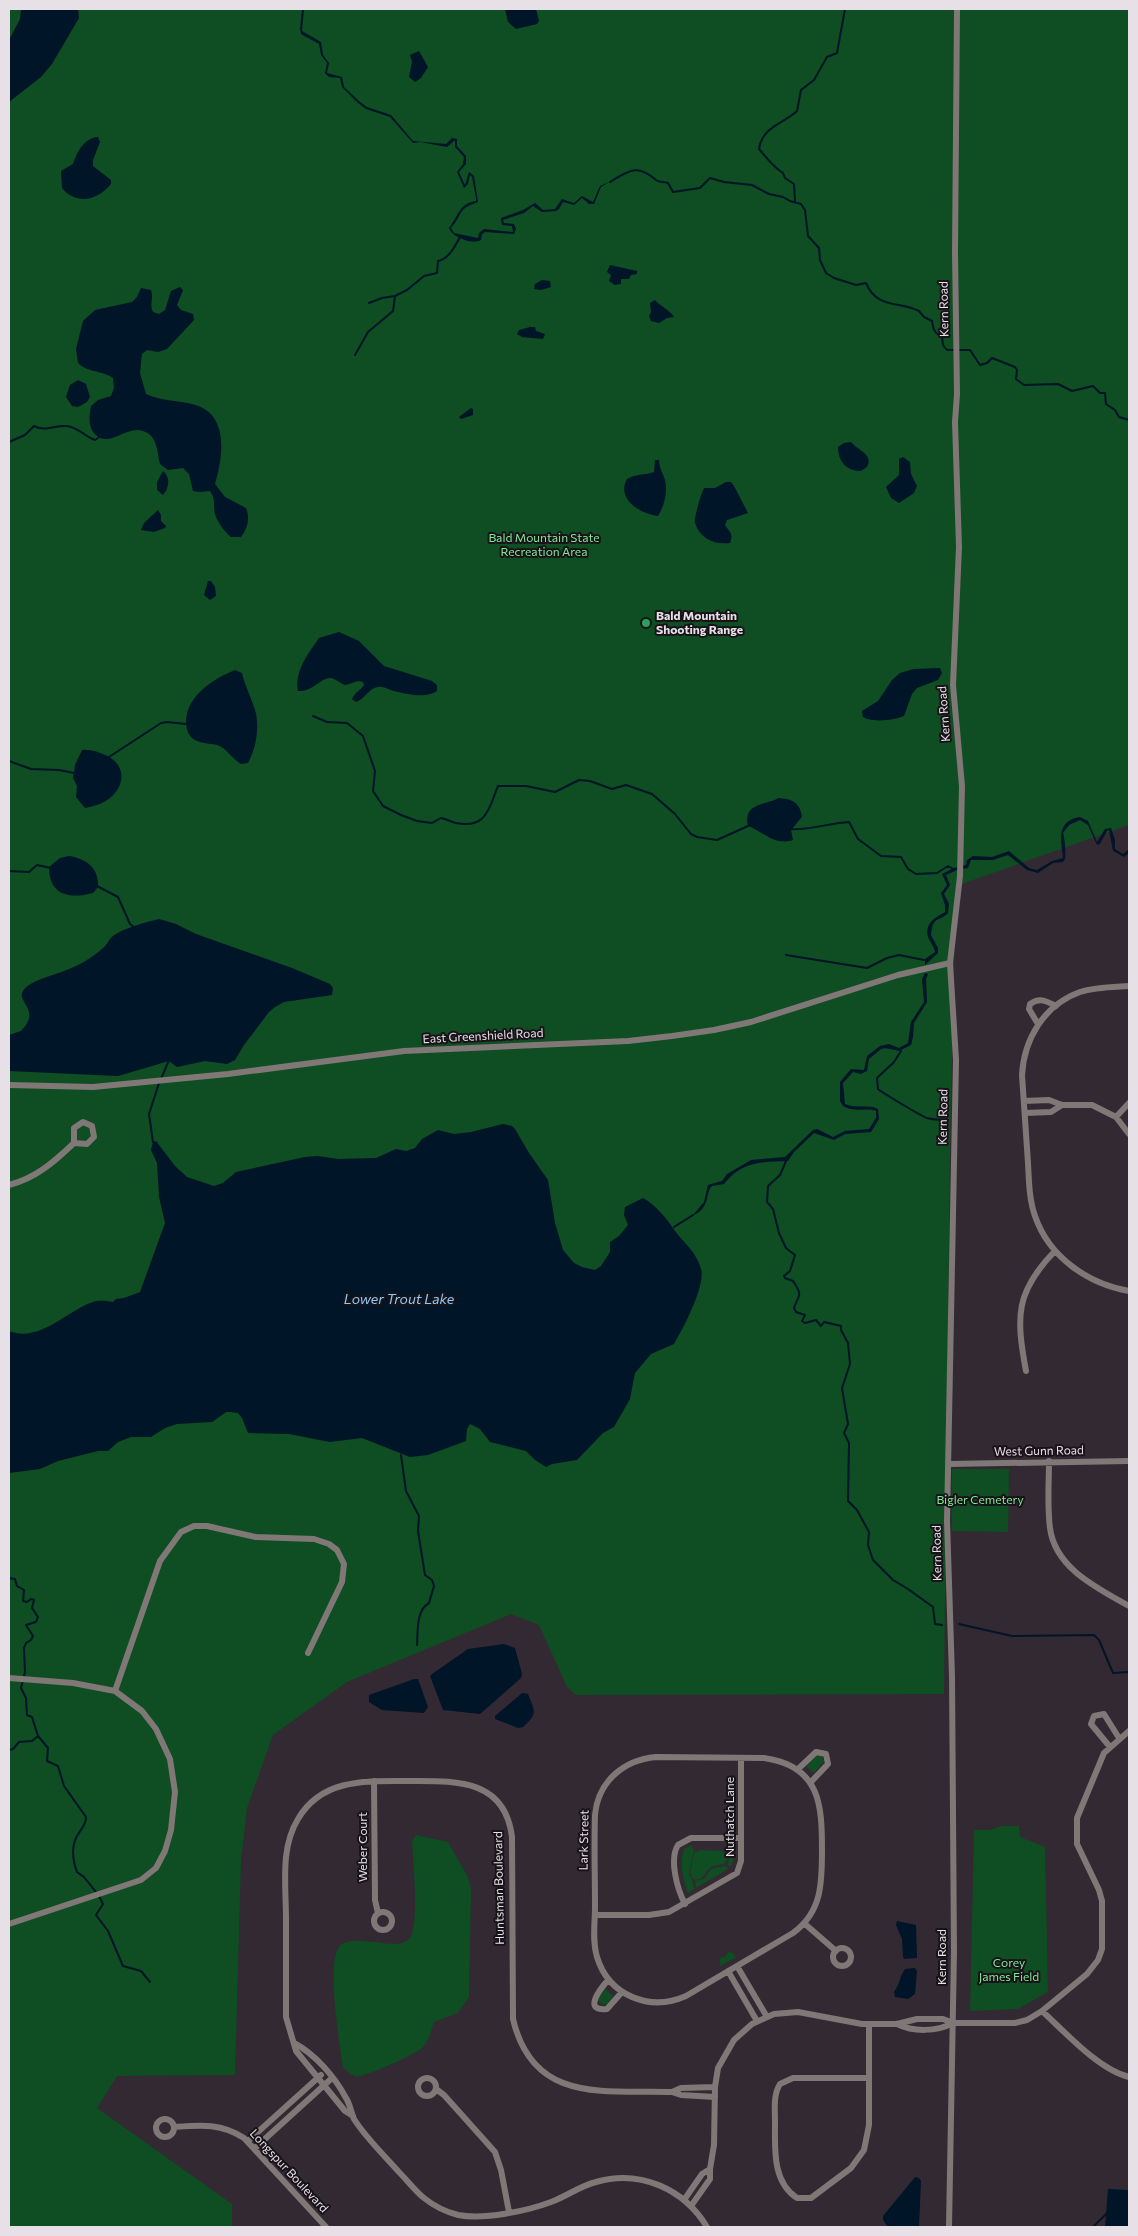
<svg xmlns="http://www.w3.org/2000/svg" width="1138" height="2236" viewBox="0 0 1138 2236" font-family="Commissioner,sans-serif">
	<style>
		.green { fill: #0f4d22 }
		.water { fill: #001527 }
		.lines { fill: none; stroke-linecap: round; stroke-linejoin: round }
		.stream { stroke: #001527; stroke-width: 2 }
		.minor { stroke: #807876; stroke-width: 6 }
		.leisure-dot { fill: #2e9e5b; stroke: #181318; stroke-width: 2 }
		.labels { text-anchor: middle; stroke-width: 4; stroke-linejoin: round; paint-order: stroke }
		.street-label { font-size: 12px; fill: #e7e1e7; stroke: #181318 }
		.park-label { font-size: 12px; fill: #80e995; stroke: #181318 }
		.poi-label { font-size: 12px; font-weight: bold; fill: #e7e1e7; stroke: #181318; text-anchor: start }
		.water-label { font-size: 14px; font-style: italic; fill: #8cc8f8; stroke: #181318 }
	</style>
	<rect width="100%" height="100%" fill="#332933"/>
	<path class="green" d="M 9,9 L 1129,9 L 1129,825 L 956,886 L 950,1145 L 944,1694 L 576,1695 L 567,1687 L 539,1625 L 511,1614 L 347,1682 L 273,1735 L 247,1808 L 241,1861 L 235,2075 L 117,2076 L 97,2108 L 232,2204 L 232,2227 L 9,2227 Z
		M 952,1469 L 1009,1469 L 1008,1532 L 952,1531 Z
		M 817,1755 L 821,1756 L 824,1761 L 814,1773 L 806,1766 Z
		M 1001,1826 L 1019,1826 L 1020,1837 L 1045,1847 L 1048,1992 L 1018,2009 L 970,2011 L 974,1830 L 990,1830 Z
		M 416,1835 L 448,1842 L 468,1877 L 471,1889 L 469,1997 L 458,2013 L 434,2022 C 431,2031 429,2040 423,2047 C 417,2054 369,2075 359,2076 C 352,2077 348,2072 343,2067 C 340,2046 324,1955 342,1944 C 351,1938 366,1942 376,1942 C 386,1943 401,1947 409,1939 C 420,1929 413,1858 412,1841 Z
		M 691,1845 L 694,1850 L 689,1874 L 692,1880 L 694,1889 L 688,1893 C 683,1880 679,1862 684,1849 Z
		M 726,1846 L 733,1846 L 733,1862 L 731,1867 L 728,1865 L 729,1857 L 725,1850 Z
		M 701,1850 L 722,1851 L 726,1855 L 727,1859 L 724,1864 C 719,1865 714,1865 710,1868 C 703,1873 705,1882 693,1879 L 690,1873 L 694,1853 Z
		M 725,1866 L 728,1869 L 696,1888 L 695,1881 L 704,1879 L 711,1869 Z
		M 728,1952 L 733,1953 L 736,1957 L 720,1966 L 720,1958 L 725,1957 Z
		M 605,1989 L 613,1996 L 607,2004 L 603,2005 L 598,2000 Z"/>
	<path class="water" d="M 21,9 L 78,9 L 79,18 L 52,64 L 41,77 L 9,102 L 9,40 L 20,19 Z
		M 302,9 L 304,9 L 302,31 L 321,42 L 323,55 L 329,63 L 327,73 L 342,77 L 344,87 L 360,102 L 367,107 L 391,115 L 413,141 L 446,144 L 452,138 L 457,139 L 457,146 L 466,156 L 466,164 L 459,172 L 465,185 L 469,172 L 474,176 L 478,202 C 456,210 464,213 451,228 L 454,233 L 478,238 L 479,233 L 484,229 L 513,232 L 512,226 L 502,225 L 501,218 L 523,210 L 535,203 L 543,210 L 555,209 L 562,199 L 574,203 L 582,196 L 593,202 L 600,186 L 609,182 L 601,187 L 594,204 L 589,204 L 582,198 L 574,205 L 563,202 L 559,209 L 556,211 L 542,212 L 533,206 L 524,213 L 503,220 L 504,223 L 514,224 L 516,229 L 514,234 L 485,232 L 482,234 L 481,240 C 472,245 452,237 449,228 C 458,217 459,203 476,201 L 476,198 L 472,177 L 470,175 L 468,184 L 464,188 L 457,172 L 463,164 L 464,157 L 455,147 L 455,140 L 447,147 L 420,142 L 413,143 L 390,117 L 366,109 L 358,103 L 342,87 L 340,78 L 329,77 L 325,73 L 327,63 L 321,55 L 319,44 L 301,34 L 300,29 Z
		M 505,9 L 536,9 L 539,21 L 537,24 L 516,29 L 508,22 Z
		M 419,51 L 428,67 L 421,78 L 415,82 L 409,77 L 412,62 L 410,55 Z
		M 98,137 L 100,142 L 93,160 L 93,166 L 111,180 L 111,184 C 97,201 76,205 62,188 L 61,171 L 73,164 C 77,152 84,138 98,137 Z
		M 610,265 L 637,271 L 637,274 L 631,275 L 629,279 L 621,279 L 621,284 L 615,285 L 609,281 L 611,275 L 607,272 Z
		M 542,280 L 550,281 L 551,287 L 541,290 L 534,289 L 535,284 Z
		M 180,287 L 183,290 L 177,305 L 181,310 L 193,314 L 194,320 L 167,349 L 158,352 L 147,350 L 142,354 L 140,373 L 146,394 C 161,401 176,400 192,404 C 230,413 223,456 215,484 L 225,497 L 246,508 C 250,518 248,528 241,537 L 231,537 C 225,532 217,522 215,514 C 213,505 216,499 210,491 L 199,492 L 193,491 L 189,474 L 183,468 L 168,470 L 160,464 C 157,452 158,436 143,431 C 127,425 109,448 96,435 C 88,428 89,417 91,406 L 98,400 L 111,396 L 114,388 L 113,378 C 102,370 88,373 78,363 L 76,349 L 83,321 L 95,310 L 132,302 L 137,297 L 141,288 L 151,290 C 154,298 149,305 153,312 L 159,314 L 165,310 L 171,291 Z
		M 655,300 C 661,307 669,309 674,317 L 667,318 L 659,323 L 651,321 L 649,316 L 651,312 L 650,303 Z
		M 530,327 L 535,327 L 536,331 L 545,334 L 543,339 L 522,337 L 517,334 L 519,330 Z
		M 78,380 L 86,384 L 90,397 L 87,402 L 78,407 L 72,406 L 66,397 L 70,385 Z
		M 471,408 L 473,409 L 473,415 L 461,419 L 459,417 Z
		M 851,442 C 858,451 874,454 867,467 L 861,471 C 846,471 838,461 838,447 L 844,443 Z
		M 903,457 L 910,462 L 911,474 L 917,486 L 914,493 L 899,503 L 891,498 L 886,487 L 899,475 L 899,459 Z
		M 655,460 L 659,460 C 659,468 663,473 665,480 C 668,492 664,507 658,516 C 640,514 616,499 627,479 C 635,474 645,475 654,472 Z
		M 163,471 C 171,477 169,488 163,495 L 157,490 L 157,482 Z
		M 726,482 L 731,482 L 734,486 L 748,513 L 727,520 L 725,525 C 729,532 734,533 730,543 C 715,545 700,539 695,523 C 694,517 701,494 704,488 L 715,488 Z
		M 158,510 L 161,515 L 161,521 L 166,526 L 165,528 L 154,532 L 141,530 L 144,523 Z
		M 208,581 L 211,581 L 215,587 L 216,596 L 210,600 L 204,595 Z
		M 339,632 L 359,641 L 384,666 L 432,681 L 437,685 L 437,691 C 426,699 407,694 394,691 C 389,690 384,686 378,687 C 369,688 365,699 356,702 L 352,699 C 355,692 360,691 364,685 L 363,682 L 358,681 L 346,685 C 340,684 337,679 331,678 C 321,677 313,692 298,691 C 294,671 308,654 319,638 Z
		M 940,668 L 942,673 L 938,680 L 917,688 L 912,694 L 904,716 C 895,720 872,723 863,717 L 862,711 L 878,701 L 892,680 L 900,673 L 914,669 Z
		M 235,670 L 242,673 C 245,686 251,697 255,710 C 260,726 256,749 248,763 L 241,764 C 232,759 227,748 217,745 C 209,743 199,744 192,738 C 187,733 186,727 186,720 C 188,695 213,679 235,670 Z
		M 82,750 C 90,749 98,752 105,755 C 125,763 127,784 110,798 C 103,804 94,806 85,808 L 76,797 L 77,786 L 73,778 L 75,765 Z
		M 778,798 C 792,799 800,802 802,817 L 791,830 L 793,840 C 774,846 764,832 748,826 C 742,801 770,805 778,798 Z
		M 1080,817 L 1088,821 L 1097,842 L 1105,829 L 1111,828 L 1115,840 L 1115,849 L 1123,854 L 1129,849 L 1129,853 L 1124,857 L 1113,851 L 1109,830 L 1107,831 L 1100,844 L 1097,845 L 1088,825 L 1080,820 L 1069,825 L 1063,833 C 1065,840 1066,853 1065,859 L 1063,862 L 1053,863 L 1038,873 L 1027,870 L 1008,855 L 993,860 L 971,860 L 968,868 L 957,870 L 946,875 L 950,885 L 944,894 L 949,904 L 948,913 C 938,923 933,915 931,935 L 938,948 L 938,953 L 925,965 L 925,959 L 935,952 C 934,946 930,942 928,937 C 924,923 936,917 945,912 L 945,905 L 941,893 L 947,885 L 942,874 L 954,868 L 966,865 L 967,860 L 973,856 L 992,857 L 1009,851 L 1029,868 L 1037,870 L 1052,861 L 1063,858 C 1061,840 1056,821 1080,817 Z
		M 69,856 C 87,859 99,868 98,887 L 93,893 C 70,899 49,896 49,867 L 60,858 Z
		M 159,919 L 176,924 L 196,934 L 292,968 L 330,984 L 333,988 L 332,995 L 284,1002 L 275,1007 L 269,1012 L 244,1045 L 235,1060 L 227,1064 L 205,1061 L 177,1067 L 169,1061 L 118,1076 L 9,1071 L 9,1035 L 21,1031 C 42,1010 16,1002 23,991 C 30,980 52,976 64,971 C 78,966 92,958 103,948 C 107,945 109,939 113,936 C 126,927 144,923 159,919 Z
		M 925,973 L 928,974 L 926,979 L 927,1002 L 914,1023 L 913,1037 L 911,1045 L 899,1051 C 880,1047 885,1046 869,1059 L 867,1071 L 861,1074 L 853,1072 L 843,1083 L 845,1104 C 857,1109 870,1104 878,1109 L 879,1119 L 871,1132 L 845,1134 L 834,1140 L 814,1133 L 794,1152 L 788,1161 C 761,1162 742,1161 724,1184 C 721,1185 715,1185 712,1186 C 706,1190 710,1210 693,1215 L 704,1202 L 708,1185 L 722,1181 L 727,1174 L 751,1160 L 785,1157 L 813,1130 L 817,1129 L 833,1137 L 845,1131 L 869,1129 L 876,1118 L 876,1111 C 867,1107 855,1113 843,1106 L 840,1101 L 840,1082 L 851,1069 L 864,1070 L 867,1056 L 880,1046 L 889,1044 L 899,1048 L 908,1043 L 911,1022 L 924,1002 L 922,979 Z
		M 503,1124 L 512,1126 L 515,1129 L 529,1153 L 548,1180 L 555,1223 L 563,1250 L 574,1263 L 582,1267 L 595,1270 L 601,1266 L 610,1252 L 610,1242 L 619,1236 L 628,1225 L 624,1215 L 625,1207 L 643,1198 C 655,1204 668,1220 675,1231 C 684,1243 697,1253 701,1269 C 706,1285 683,1329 674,1344 L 651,1354 L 635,1373 L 630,1399 L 614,1427 L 603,1433 L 577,1460 L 552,1464 L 546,1467 L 535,1460 L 526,1451 L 490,1442 L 480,1429 L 470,1424 L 467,1429 L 466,1441 L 428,1455 L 410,1457 L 362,1438 L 330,1442 L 289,1434 L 248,1433 L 242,1418 L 238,1413 L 230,1412 L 226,1412 L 212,1422 L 177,1424 L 165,1428 L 151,1437 L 131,1437 L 118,1442 L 108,1451 L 98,1451 L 58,1461 L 40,1469 L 9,1473 L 9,1331 C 40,1343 66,1311 93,1302 C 99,1300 106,1301 113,1302 L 116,1299 L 124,1298 L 140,1292 L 165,1223 L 159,1197 L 157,1163 L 151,1150 L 153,1142 L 156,1141 L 175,1166 L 187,1177 L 214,1186 L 223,1183 L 236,1172 L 305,1157 L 318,1156 L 338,1159 L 376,1158 L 396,1149 L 406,1151 L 415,1148 L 422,1139 L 438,1130 L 454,1134 L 471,1132 Z
		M 504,1644 L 515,1648 L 522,1674 L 521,1678 L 480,1714 L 443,1710 L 430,1676 L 432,1674 L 468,1649 Z
		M 414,1679 L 418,1679 L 428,1707 L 424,1713 L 382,1710 L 369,1702 L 369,1695 Z
		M 522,1693 L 528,1694 C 535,1712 538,1713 523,1727 L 518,1728 L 495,1719 L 495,1716 Z
		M 897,1921 L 916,1925 L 917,1958 L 904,1959 L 903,1957 L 902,1939 L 896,1925 Z
		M 915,1968 L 917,1971 L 915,1994 L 908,1999 L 895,1997 L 894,1992 C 900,1984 900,1975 905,1969 Z
		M 915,2177 L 919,2178 L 921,2181 L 919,2227 L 888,2227 L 883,2220 L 883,2216 Z
		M 1108,2189 L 1129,2190 L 1129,2227 L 1105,2227 Z"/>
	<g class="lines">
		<path class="stream" d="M 610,182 C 630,170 637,164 656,180 C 660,183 664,181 668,183 L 673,192 L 700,188 L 710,178 L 724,182 L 752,185 L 769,194 L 783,197 L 790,201 L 801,204 L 805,210 L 808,236 L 819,248 L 820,260 L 826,273 L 834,278 L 856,285 L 866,283 C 877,309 899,301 919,311 L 924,317 L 932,321 C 933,328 934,334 942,336 L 943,345 L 947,350 L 970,350 L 980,365 L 987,363 L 992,358 L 1015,367 L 1017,370 L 1016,379 L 1024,385 L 1058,384 L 1072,391 L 1093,386 L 1100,393 L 1105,393 L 1106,404 L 1115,410 L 1119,417 L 1129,420
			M 795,201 L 794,184 L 785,178 L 783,173 C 772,166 767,158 759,149 C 762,127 783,124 797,111 L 801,90 L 814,80 L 827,57 L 837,53 L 845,9
			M 369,303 L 382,298 L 395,296 L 407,290 L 424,276 L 437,273 L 438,261 C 449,259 455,246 460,237
			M 355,355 L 368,332 L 393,311 L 395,296
			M 9,442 L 25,435 L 34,426 C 45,432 55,425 66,426 C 77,426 85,437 95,440 L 98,438
			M 313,716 L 327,722 L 347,723 L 363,736 L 375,771 L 373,791 L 383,806 L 401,815 L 417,821 L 432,823 L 441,818 C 447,819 451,822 456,823 C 487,829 489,808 498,786 L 526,786 L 555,792 L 579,780 L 590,781 L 612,789 L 626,785 L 652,794 L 675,814 L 691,834 L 697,837 L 717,840 L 748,826
			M 109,757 L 161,723 L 167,722 L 186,724
			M 9,761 L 31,769 L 59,770 L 74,773
			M 789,829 C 808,831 829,823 849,822 L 858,839 L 881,856 L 901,857 L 908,869 L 916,874 L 937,873 L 948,866 L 953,869
			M 9,871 L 29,872 L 37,865 L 51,868
			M 97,886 L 118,897 L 130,924 L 135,928
			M 786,955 L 867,968 L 887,958 L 899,955 L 924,960
			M 901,1051 L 894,1062 L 877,1078 L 878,1089 C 883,1093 921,1116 927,1118 C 934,1120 941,1120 948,1120
			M 161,1079 L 169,1060
			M 153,1142 L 149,1114 L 159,1083
			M 786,1161 L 780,1175 L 768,1186 L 767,1202 L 773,1209 L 779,1233 L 786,1248 L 795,1255 L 790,1271 L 784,1276 L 785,1278 L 793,1281 C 804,1297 798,1295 794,1308 L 796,1312 L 805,1315 L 802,1321 L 805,1323 L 816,1320 L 821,1326 L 824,1322 L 841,1326 L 841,1330 L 848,1343 L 850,1364 L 842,1388 L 848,1424 L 844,1433 L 849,1443 L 848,1501 L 857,1510 L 869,1532 L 868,1545 L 873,1560 L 893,1580 L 908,1589 L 933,1607 L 935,1624 L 942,1625
			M 674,1227 L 693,1215
			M 401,1455 L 406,1491 L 419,1516 L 418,1531 L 425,1575 L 432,1580 L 434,1586 L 429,1603 C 416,1610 418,1631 417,1645
			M 9,1578 L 15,1579 L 17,1586 L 24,1590 L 23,1601 L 27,1602 L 31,1599 L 34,1600 L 32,1608 L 38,1617 L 36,1622 L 26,1625 L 33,1636 L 31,1640 L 26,1643 L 24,1648 L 25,1672 L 21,1688 L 26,1698 L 27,1715 L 32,1717 L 38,1736 L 48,1748 L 47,1761 L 58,1766 L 64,1786 L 86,1817 C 86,1825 81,1829 77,1836 C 71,1847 73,1861 77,1872 L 84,1877 L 96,1892
			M 959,1624 L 1012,1636 L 1094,1635 L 1099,1640 L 1113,1673 L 1129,1672
			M 9,1750 L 13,1749 L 19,1742 L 32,1741 L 38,1736
			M 99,1896 L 103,1904 L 96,1915 L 108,1931 L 123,1966 L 141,1971 L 150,1982
			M 1093,2227 L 1107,2213"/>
		<path class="minor" d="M 1129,986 C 1113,987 1095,987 1080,992 C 1044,1005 1024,1039 1022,1075 C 1024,1105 1026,1134 1028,1163 C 1029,1181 1029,1199 1035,1216 C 1049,1257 1088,1284 1129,1291
			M 1038,1024 L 1029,1009 L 1030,1004 C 1040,997 1046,1001 1056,1006
			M 9,1085 L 93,1087 L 228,1074 L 404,1051 L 628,1041 L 672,1036 L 714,1030 L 751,1022 L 898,975 L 950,963
			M 1024,1101 L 1049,1100 L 1062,1105 L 1092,1105 L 1116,1117 L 1129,1134
			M 1025,1113 L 1051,1112 L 1062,1105
			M 1116,1117 L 1129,1103
			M 83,1122 L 92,1126 L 94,1137 L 87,1144 L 74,1143 L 74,1128 Z
			M 9,1185 C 36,1178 54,1162 74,1143
			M 1026,1371 C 1016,1317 1015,1292 1055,1251
			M 1049,1461 C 1049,1483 1047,1506 1050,1528 C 1055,1568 1097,1588 1129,1606
			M 949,1464 L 1129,1461
			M 9,1678 L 73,1683 L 115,1691 L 142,1711 L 156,1729 L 170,1759 L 175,1792 L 171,1830 L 165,1851 L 156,1868 L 141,1880 L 9,1924
			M 115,1691 L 160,1561 L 181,1532 L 194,1526 L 207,1526 L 256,1537 L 314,1539 L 329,1544 L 337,1550 L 344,1564 L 342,1582 L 308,1653
			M 1110,1747 L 1091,1724 L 1094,1716 L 1104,1714 L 1119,1738
			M 656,1757 L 764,1758 C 820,1766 822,1804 822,1850 C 822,1883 822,1912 793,1933 L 686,1996 C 650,2012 609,1996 597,1957 C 592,1941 595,1923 595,1907 C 595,1877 594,1846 595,1815 C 598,1782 623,1760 656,1757 Z
			M 797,1770 L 816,1752 L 826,1754 L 828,1764 L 810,1783
			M 374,1781 L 375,1900 L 378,1913
			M 685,1904 C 677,1889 669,1859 678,1845 L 691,1838 L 741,1838
			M374 1921a9 9 0 1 1 18 0a9 9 0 1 1-18 0Z
			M 595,1915 L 649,1915 L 669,1912 L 737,1873 L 741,1861 L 741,1758
			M 805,1924 L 836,1951
			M833 1957a9 9 0 1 1 18 0a9 9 0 1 1-18 0Z
			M 737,1966 L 767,2017
			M 728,1971 L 757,2021
			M 608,1980 C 602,1987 581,2012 607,2009 L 622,1992
			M 1042,2011 C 1065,2032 1099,2070 1129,2077
			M 897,2024 C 913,2032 937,2032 953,2023
			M 294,2043 C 315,2054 335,2077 346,2098 C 350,2104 351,2112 354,2119 C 366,2138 383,2154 398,2171 C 407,2180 415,2191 424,2198 C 434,2206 446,2212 458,2215 C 484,2220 527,2211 551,2202 C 567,2196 580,2186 596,2182 C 640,2169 684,2189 707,2227
			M418 2087a9 9 0 1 1 18 0a9 9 0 1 1-18 0Z
			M 869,2078 L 793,2078 L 780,2084 C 773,2095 775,2109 775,2122 C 775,2148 772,2182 797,2198 L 811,2198 L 851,2168 L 864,2150 L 869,2125 L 869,2024
			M 436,2089 L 444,2095 L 495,2152 L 501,2170 L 509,2212
			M 672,2092 L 681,2088 L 715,2087
			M 353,2116 L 345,2111 L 296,2051 L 286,2017 C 286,1984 286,1952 286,1919 C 286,1886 280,1848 298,1819 C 322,1778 367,1781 409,1781 C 454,1781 505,1778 512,1837 L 513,2019 C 533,2104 604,2090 672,2092 L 681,2095 L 715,2097
			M156 2128a9 9 0 1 1 18 0a9 9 0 1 1-18 0Z
			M 175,2127 C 201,2125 221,2123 244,2138 L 326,2227
			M 248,2141 L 321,2075
			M 255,2148 L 332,2078
			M 684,2200 L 702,2174 L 710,2169
			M 691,2206 L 710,2179 L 710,2169 L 714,2145 L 715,2087 L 718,2068 L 734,2040 L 752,2024 L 774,2014 L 798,2012 L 862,2024 L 897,2024 L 917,2019 L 943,2019 L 953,2023 L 1015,2023 L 1027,2020 L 1042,2011 L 1087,1974 L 1098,1960 L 1102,1949 L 1102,1901 L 1099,1890 L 1077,1844 L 1077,1818 L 1104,1753 L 1129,1731
			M 949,2227 L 954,1952 L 952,1676 L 947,1521 L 956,1060 L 950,963 L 960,876 L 962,786 L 953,685 L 959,547 L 955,422 L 957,394 L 955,252 L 957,9"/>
	</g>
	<circle class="leisure-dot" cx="646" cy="623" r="5"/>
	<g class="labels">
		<g class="street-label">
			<text transform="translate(944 309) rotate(-91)" y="4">Kern Road</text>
			<text transform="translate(944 714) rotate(-94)" y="4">Kern Road</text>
			<text transform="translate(483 1036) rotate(-3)" y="4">East Greenshield Road</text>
			<text transform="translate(943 1117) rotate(-89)" y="4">Kern Road</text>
			<text transform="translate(1039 1451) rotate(-1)" y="4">West Gunn Road</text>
			<text transform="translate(937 1553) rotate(-91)" y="4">Kern Road</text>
			<text transform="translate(730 1817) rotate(-90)" y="4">Nuthatch Lane</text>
			<text transform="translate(584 1840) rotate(-89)" y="4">Lark Street</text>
			<text transform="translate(363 1847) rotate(-90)" y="4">Weber Court</text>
			<text transform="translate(499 1888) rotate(-91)" y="4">Huntsman Boulevard</text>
			<text transform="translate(942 1957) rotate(-90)" y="4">Kern Road</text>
			<text transform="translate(289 2171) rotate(47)" y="4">Longspur Boulevard</text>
		</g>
		<g class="park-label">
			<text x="544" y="542">Bald Mountain State<tspan x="544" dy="14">Recreation Area</tspan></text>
			<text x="980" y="1504">Bigler Cemetery</text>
			<text x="1009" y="1967">Corey<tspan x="1009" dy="14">James Field</tspan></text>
		</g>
		<g class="poi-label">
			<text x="656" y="620">Bald Mountain<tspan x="656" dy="14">Shooting Range</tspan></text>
		</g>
		<g class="water-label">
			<text x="399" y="1304">Lower Trout Lake</text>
		</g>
	</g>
	<rect width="1138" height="2236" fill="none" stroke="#e7e1e7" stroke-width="20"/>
</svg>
